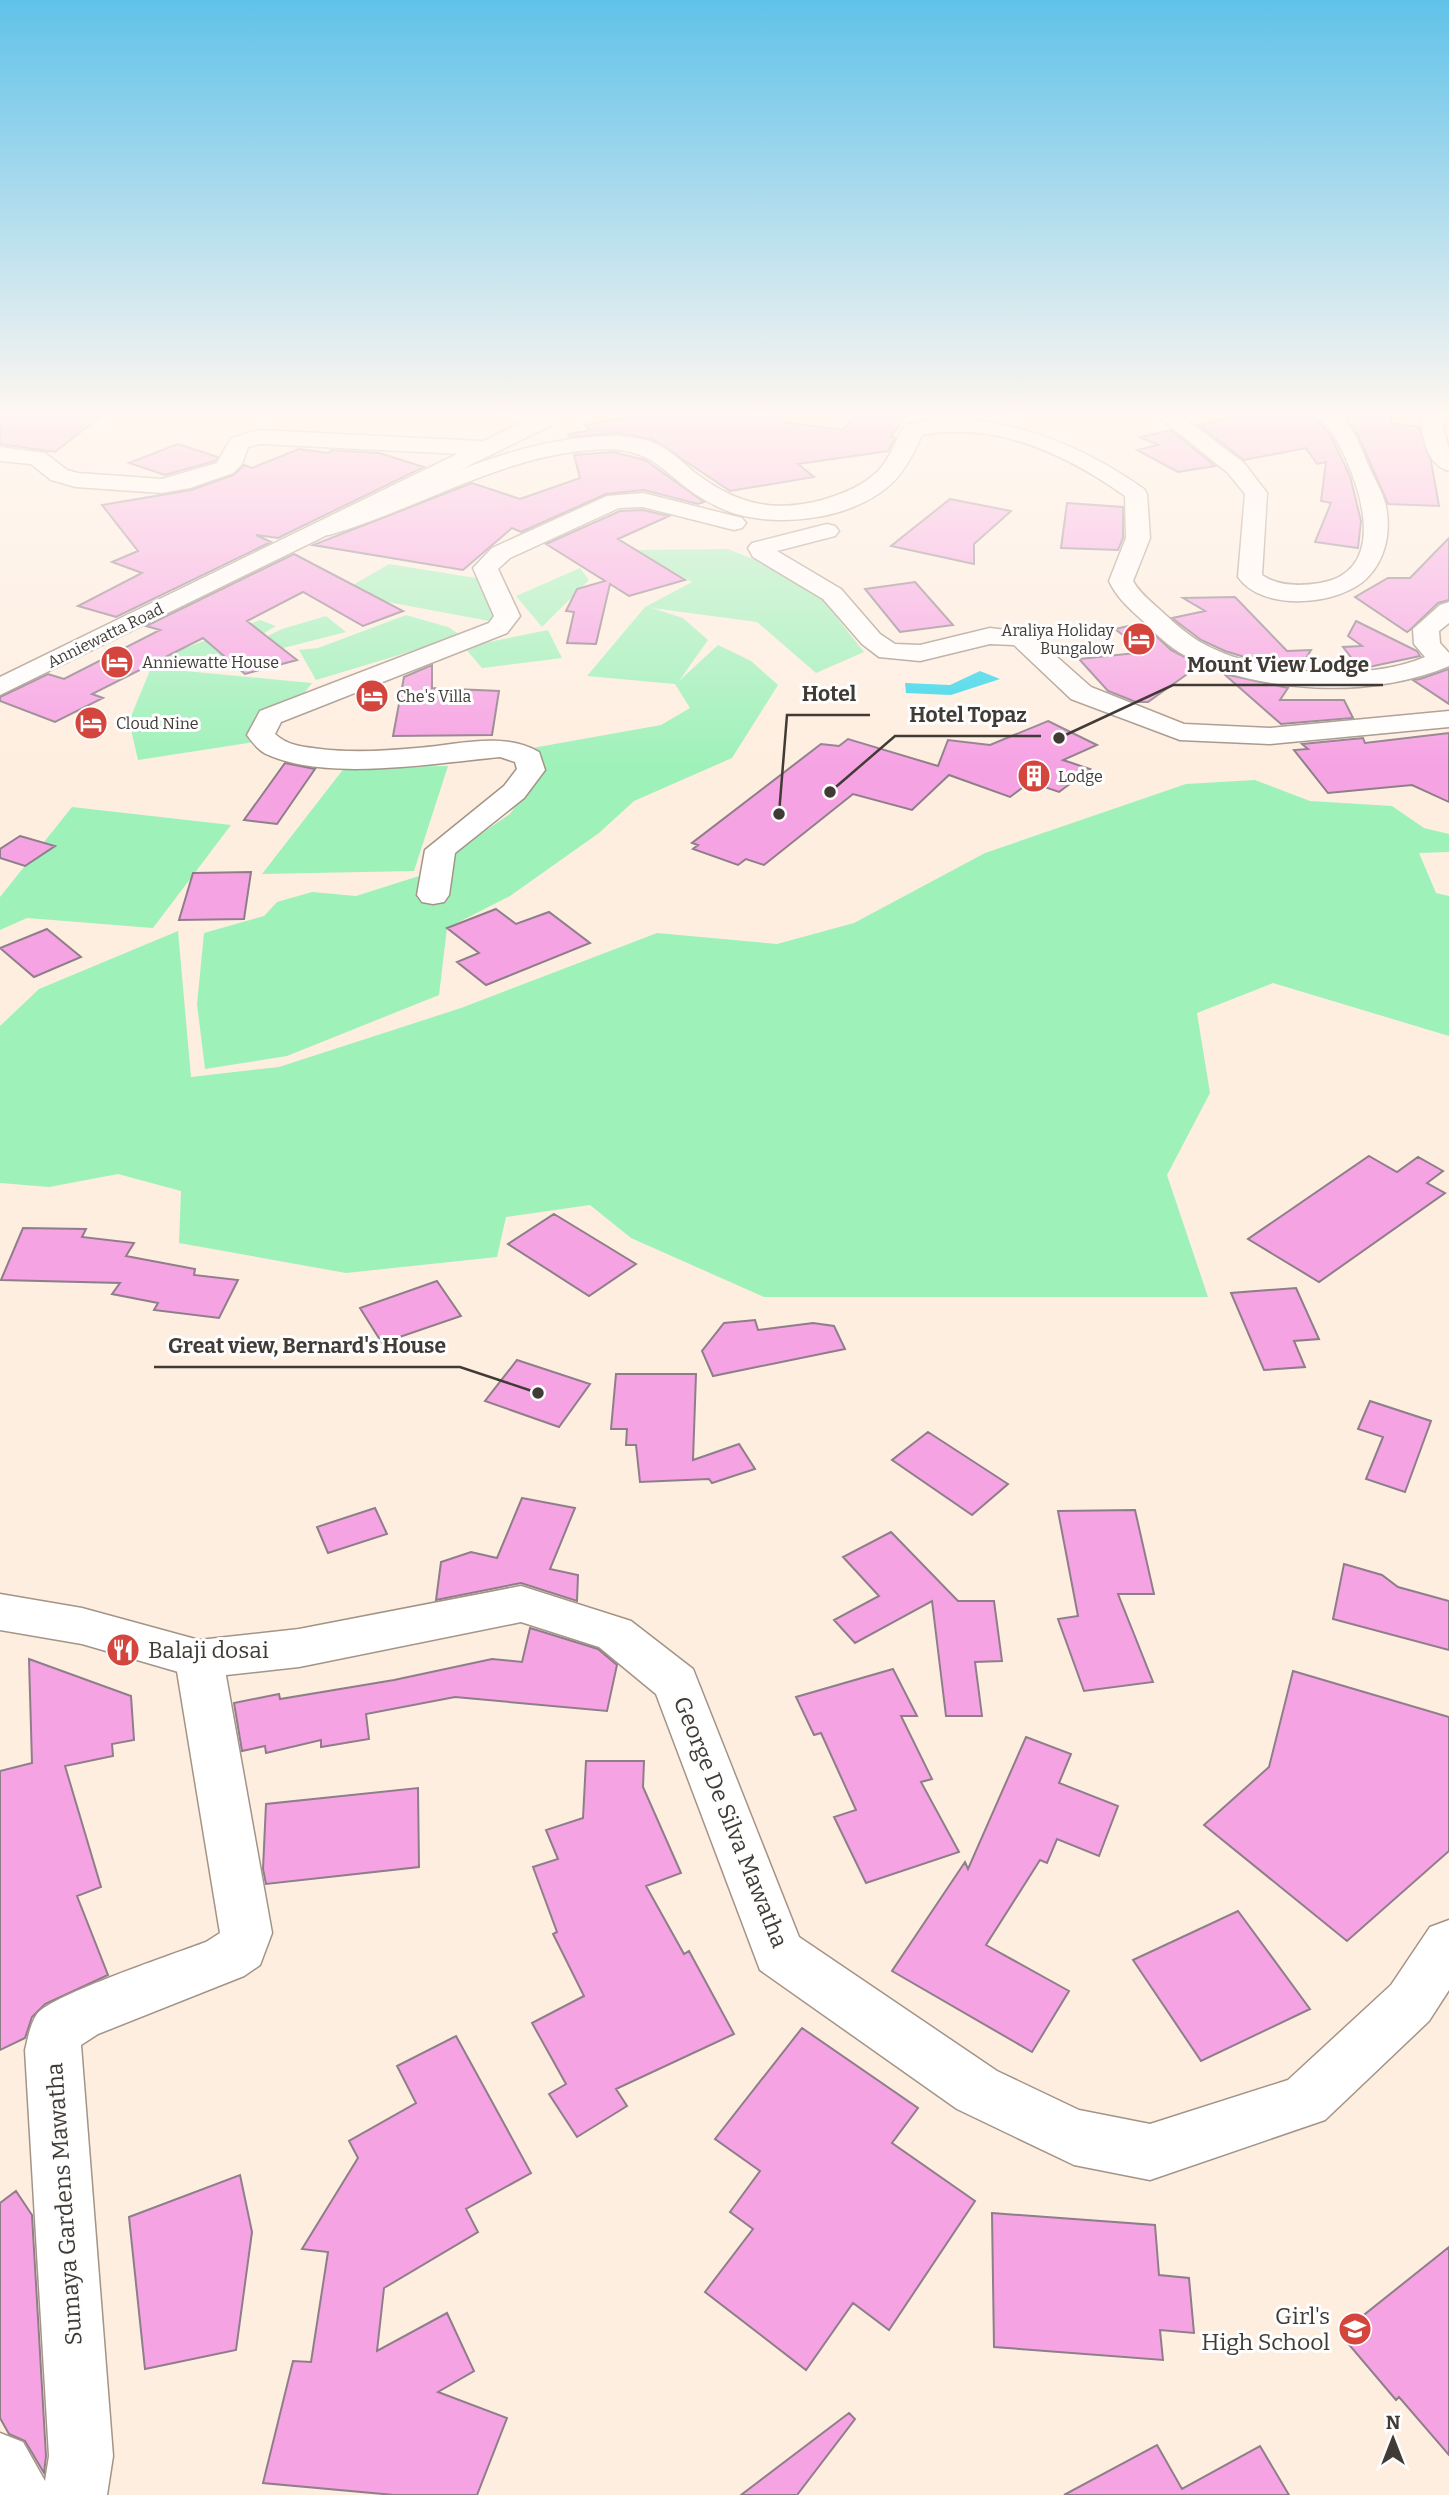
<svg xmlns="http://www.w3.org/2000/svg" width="1449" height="2495" viewBox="0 0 1449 2495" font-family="Bitter,serif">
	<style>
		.green { fill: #9ff1ba }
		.water { fill: #34d6ea }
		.building { fill: #f6a3e4; stroke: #8e7e8a; stroke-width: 2 }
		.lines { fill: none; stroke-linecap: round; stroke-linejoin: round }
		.minor-casing { stroke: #a39487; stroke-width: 3 }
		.tertiary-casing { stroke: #a39487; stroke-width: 3 }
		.minor { fill: #fff; fill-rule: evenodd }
		.tertiary { fill: #fff; fill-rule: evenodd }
		.labels { text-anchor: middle; stroke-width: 6; stroke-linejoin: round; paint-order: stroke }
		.far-poi-label { font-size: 16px; fill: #413b36; stroke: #fefefe; text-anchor: start }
		.far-street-label { font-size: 16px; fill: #413b36; stroke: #fefefe }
		.near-poi-label { font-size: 23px; fill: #413b36; stroke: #fefefe; text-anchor: start }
		.near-street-label { font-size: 23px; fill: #413b36; stroke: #fefefe }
		.leader { fill: none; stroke: #413b36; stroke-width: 2.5 }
		.callout-dot { fill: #413b36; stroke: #fefefe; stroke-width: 2.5 }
		.callout-label { font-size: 21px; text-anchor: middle; font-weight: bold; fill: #413b36; stroke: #fefefe; stroke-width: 6; stroke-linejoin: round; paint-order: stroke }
	</style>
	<rect width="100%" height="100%" fill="#feeee0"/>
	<path class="green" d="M 728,549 L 807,580 L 864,652 L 816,673 L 757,622 L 652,608 L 683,618 L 708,640 L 679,681 L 718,645 L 751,661 L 778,685 L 732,758 L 634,801 L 599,833 L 510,896 L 447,928 L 439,995 L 287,1056 L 205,1069 L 197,1004 L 204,933 L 264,916 L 277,902 L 312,892 L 356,896 L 419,876 L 510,814 L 539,774 L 510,752 L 661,725 L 690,708 L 675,684 L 587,676 L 645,607 L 692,582 L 635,550 Z
		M 389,564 L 482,579 L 495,622 L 339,593 Z
		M 580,568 L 589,580 L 542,627 L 516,596 Z
		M 406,615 L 448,627 L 462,636 L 316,680 L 299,650 L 318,648 Z
		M 326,616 L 346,632 L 201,669 L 164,669 L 312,683 L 268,740 L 138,760 L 129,721 L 151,668 L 161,657 L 260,620 L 276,626 L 217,661 L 282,629 Z
		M 548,630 L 562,658 L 482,668 L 464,647 Z
		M 448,766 L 414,871 L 262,874 L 345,767 Z
		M 1255,780 L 1310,801 L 1392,806 L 1424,828 L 1449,834 L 1449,852 L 1419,853 L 1436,893 L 1449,896 L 1449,1036 L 1273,983 L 1197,1013 L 1210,1093 L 1167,1175 L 1208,1297 L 764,1297 L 631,1238 L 590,1205 L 506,1217 L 497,1257 L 346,1273 L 179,1243 L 181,1191 L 118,1174 L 49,1187 L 0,1183 L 0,1026 L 39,989 L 178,931 L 191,1077 L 279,1067 L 461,1008 L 657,933 L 777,944 L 854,923 L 985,853 L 1186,784 Z
		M 72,807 L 231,825 L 153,928 L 27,918 L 0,930 L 0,897 Z"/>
	<path class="water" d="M 980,671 L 1000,679 L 951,695 L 906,693 L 905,683 L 950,685 Z"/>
	<path class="building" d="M 0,417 L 100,417 L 55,452 L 0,444 Z
		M 631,417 L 783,417 L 784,422 L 843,430 L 853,417 L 905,417 L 891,437 L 895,438 L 888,451 L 798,464 L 814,477 L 730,491 L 652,439 L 617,433 L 569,437 L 568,434 L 591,430 L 585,425 Z
		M 1236,417 L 1314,417 L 1331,436 L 1350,476 L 1361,521 L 1358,548 L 1315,542 L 1331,503 L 1321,501 L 1326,462 L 1317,464 L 1306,448 L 1244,460 L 1198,425 Z
		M 1344,417 L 1391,417 L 1391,423 L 1419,427 L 1431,461 L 1439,506 L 1388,504 L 1358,435 Z
		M 1171,430 L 1215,466 L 1178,472 L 1137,450 L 1158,445 L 1140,437 Z
		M 178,444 L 218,457 L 215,461 L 165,475 L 129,463 Z
		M 299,449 L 329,453 L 331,450 L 379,453 L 424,467 L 278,538 L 256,535 L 271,542 L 116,617 L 78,606 L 142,573 L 112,562 L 138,551 L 102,505 L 191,490 L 234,475 L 244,465 L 252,468 Z
		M 613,452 L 645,460 L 704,502 L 698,504 L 644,490 L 606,494 L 521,532 L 512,528 L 463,570 L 313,545 L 472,483 L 520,499 L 580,478 L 574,455 Z
		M 950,499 L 1011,511 L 974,544 L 974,564 L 891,546 Z
		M 1067,503 L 1123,507 L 1123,538 L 1118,550 L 1061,548 Z
		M 643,510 L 669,516 L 618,539 L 685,580 L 629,596 L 610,584 L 596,644 L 567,643 L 574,612 L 566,611 L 577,589 L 605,581 L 546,544 L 620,511 Z
		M 1449,538 L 1449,600 L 1438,603 L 1410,630 L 1407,632 L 1355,597 L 1388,578 L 1410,578 Z
		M 294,554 L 403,611 L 363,626 L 303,592 L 247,621 L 297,660 L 245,674 L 203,638 L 92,694 L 103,698 L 55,722 L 0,701 L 0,697 L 48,674 L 64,679 L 160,630 L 146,626 Z
		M 915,582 L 953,625 L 900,632 L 865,589 Z
		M 1235,597 L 1287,651 L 1311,650 L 1300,668 L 1251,659 L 1225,651 L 1201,640 L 1172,618 L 1205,611 L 1183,598 Z
		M 1356,621 L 1417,651 L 1420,656 L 1360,669 L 1343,647 L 1362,646 L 1348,636 Z
		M 1142,623 L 1171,650 L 1200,665 L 1148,702 L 1136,702 L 1108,691 L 1079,659 L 1145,652 L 1115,629 Z
		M 432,665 L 432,688 L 499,691 L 492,735 L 393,736 L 404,677 Z
		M 1449,669 L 1449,704 L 1413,680 L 1420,679 Z
		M 1224,674 L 1288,688 L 1280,700 L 1344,700 L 1353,718 L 1281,724 Z
		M 1048,721 L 1097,745 L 1063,760 L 1090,769 L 1059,792 L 1030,782 L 1010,797 L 949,775 L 912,810 L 853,794 L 764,865 L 746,859 L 738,865 L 693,849 L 698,845 L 692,843 L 821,744 L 839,746 L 848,739 L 938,766 L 948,740 L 990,745 Z
		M 1449,733 L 1449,802 L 1412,785 L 1328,793 L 1294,750 L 1308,749 L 1302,744 L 1363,738 L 1365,743 Z
		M 285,763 L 315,769 L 277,824 L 244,820 Z
		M 20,836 L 55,846 L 25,866 L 0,858 L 0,849 Z
		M 251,872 L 244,919 L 179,920 L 193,873 Z
		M 496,909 L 516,924 L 549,912 L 590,943 L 486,985 L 457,962 L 479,953 L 447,928 Z
		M 47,929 L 81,957 L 34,977 L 0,948 Z
		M 1369,1156 L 1397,1172 L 1418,1157 L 1443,1171 L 1427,1183 L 1445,1193 L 1319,1282 L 1248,1239 Z
		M 554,1214 L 636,1264 L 589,1296 L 508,1244 Z
		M 23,1228 L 86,1229 L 82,1237 L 134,1243 L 126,1256 L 195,1269 L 194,1275 L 238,1280 L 219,1318 L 154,1310 L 158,1303 L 112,1294 L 120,1283 L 1,1280 Z
		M 437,1281 L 461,1316 L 382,1343 L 360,1308 Z
		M 1296,1288 L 1319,1339 L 1294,1341 L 1305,1367 L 1264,1370 L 1231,1293 Z
		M 755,1320 L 758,1330 L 813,1323 L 834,1326 L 845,1349 L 713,1376 L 702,1351 L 724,1323 Z
		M 517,1360 L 590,1384 L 559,1427 L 485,1401 Z
		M 616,1374 L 696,1374 L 693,1460 L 739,1444 L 755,1469 L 712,1483 L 709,1479 L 640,1482 L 636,1445 L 626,1445 L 627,1429 L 611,1429 Z
		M 1370,1401 L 1431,1421 L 1405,1492 L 1366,1479 L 1383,1437 L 1358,1429 Z
		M 928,1432 L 1008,1484 L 972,1515 L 892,1460 Z
		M 522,1498 L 575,1508 L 550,1569 L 578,1575 L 577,1601 L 521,1583 L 436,1600 L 441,1562 L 471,1552 L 497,1558 Z
		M 375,1508 L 387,1534 L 328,1553 L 317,1527 Z
		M 1135,1510 L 1154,1594 L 1118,1594 L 1153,1682 L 1084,1691 L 1058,1619 L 1078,1616 L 1058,1511 Z
		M 891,1532 L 958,1601 L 994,1601 L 1002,1661 L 975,1662 L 982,1716 L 946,1716 L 932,1601 L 855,1643 L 834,1620 L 879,1596 L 843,1557 Z
		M 1344,1564 L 1382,1575 L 1398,1587 L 1449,1601 L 1449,1650 L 1333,1619 Z
		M 530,1628 L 598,1649 L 617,1665 L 607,1711 L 455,1697 L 366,1714 L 369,1739 L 321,1747 L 321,1740 L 266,1753 L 265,1746 L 242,1751 L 234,1703 L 279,1694 L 280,1699 L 394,1680 L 492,1659 L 522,1662 Z
		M 29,1659 L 131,1696 L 134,1740 L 112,1744 L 113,1756 L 65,1766 L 101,1887 L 77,1896 L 108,1975 L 45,2004 L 32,2017 L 25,2038 L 0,2050 L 0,1771 L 32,1763 Z
		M 893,1669 L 917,1716 L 901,1716 L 932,1779 L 921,1782 L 959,1852 L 866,1883 L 834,1817 L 856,1810 L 821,1733 L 814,1735 L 796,1697 Z
		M 1293,1671 L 1449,1717 L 1449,1851 L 1347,1941 L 1204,1825 L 1269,1767 Z
		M 1026,1737 L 1071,1754 L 1059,1783 L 1118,1806 L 1099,1856 L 1057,1839 L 1047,1863 L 1040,1860 L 986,1945 L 1069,1991 L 1032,2052 L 892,1971 L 965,1862 L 968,1869 Z
		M 586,1761 L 644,1761 L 643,1787 L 681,1873 L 646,1886 L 684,1954 L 689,1951 L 734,2034 L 616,2089 L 627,2106 L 577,2137 L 549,2094 L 566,2084 L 532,2023 L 584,1996 L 553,1934 L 557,1932 L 533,1867 L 558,1859 L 546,1830 L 583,1818 Z
		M 418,1788 L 419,1867 L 266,1884 L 263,1869 L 266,1804 Z
		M 1238,1911 L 1310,2009 L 1201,2061 L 1133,1960 Z
		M 802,2028 L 918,2108 L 892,2143 L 975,2201 L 889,2330 L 853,2303 L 806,2370 L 705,2292 L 753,2229 L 730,2212 L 760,2171 L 715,2139 Z
		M 456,2036 L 531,2173 L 466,2209 L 478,2232 L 384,2288 L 377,2351 L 447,2313 L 474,2371 L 438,2392 L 507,2418 L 477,2495 L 394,2495 L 263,2483 L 293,2361 L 311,2362 L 328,2252 L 302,2249 L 358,2158 L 349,2141 L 416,2103 L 397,2066 Z
		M 240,2175 L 252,2232 L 236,2350 L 145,2369 L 129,2217 Z
		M 16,2191 L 32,2215 L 46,2456 L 44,2473 L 25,2441 L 9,2434 L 0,2418 L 0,2203 Z
		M 992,2213 L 1155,2225 L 1159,2275 L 1189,2278 L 1194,2333 L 1160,2330 L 1163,2360 L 994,2347 Z
		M 1449,2247 L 1449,2455 L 1399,2397 L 1396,2400 L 1340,2334 Z
		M 849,2413 L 855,2419 L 797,2495 L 741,2495 Z
		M 1157,2445 L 1182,2489 L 1260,2446 L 1289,2495 L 1064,2495 Z"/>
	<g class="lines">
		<defs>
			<path id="minor" d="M 1159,417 L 1183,417 L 1244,463 L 1267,493 L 1262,575 C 1279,587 1301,586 1320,583 C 1393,570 1358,478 1335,437 C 1331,429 1323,425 1317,417 L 1341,417 C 1358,433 1362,453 1372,473 C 1378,486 1386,499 1387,513 C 1390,537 1384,561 1367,578 C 1339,606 1262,612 1238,577 L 1245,494 L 1228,473 Z
				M 1420,417 L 1441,417 L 1449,450 L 1449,471 C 1426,465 1423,436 1420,417 Z
				M 941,418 C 1017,419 1083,446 1144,489 L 1147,494 L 1150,538 L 1133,581 C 1139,592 1149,600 1158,608 C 1171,620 1185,633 1200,642 C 1257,675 1365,683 1425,657 L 1414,644 L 1413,629 L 1440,605 L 1449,602 L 1449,623 L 1439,631 L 1440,643 L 1449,653 L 1449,666 C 1373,699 1258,694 1184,655 C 1169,647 1155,633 1143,621 C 1129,608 1117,598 1109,581 L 1126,538 L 1125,496 C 1066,454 996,421 922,435 C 914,453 905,471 891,484 C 850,522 765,531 716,506 C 661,479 661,444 590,450 C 499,457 416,510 329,535 L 313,535 L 309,530 L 313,525 C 405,498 494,444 591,437 C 613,435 639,435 659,445 C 674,453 685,465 698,475 C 737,504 774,513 822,500 C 842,494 863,486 878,471 C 891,458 895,440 905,425 Z
				M 259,430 L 481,441 L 492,448 L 481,455 L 260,444 L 248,447 L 242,464 L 233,473 L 190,488 L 162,493 L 76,487 L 51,480 L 31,464 L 0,461 L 0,447 L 45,453 L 67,470 L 78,473 L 162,479 L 217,463 L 231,438 Z
				M 643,493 L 742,518 L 746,523 L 742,528 L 734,530 L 643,507 L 619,508 L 510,558 L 498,569 L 520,616 L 507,633 L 281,722 L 275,734 C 288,746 304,747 320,749 C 352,753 385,751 417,748 C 457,745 503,731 539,752 L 545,770 L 524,798 L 455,853 L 449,895 L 444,902 L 433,904 L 422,902 L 417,895 L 425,850 L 504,786 L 517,769 L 515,762 L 500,757 C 435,763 326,782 266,754 C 258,750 252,742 247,735 L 260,711 L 489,623 L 494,616 L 473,568 L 492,548 L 607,496 Z
				M 827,524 L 835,526 L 839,531 L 835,536 L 777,551 L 841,589 L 880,634 L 895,644 L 920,645 L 990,628 L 1030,633 L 1091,687 L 1184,724 L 1270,728 L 1449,711 L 1449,727 L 1270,744 L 1180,740 L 1071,699 L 1014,645 L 990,644 L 920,661 L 879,657 L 862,644 L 823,599 L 753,557 L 748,548 L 752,543 Z
				M 199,1640 L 216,1646 L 223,1659 L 272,1933 L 260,1965 L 244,1976 L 98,2034 L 81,2045 L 113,2456 L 107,2495 L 0,2495 L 0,2433 L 23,2442 L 45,2481 L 49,2456 L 25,2050 C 28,2038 30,2024 37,2014 C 51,1995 177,1953 206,1942 L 220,1933 L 175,1659 L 182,1646 Z"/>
			<path id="tertiary" d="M 533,417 L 561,417 L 558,422 L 0,695 L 0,677 Z
				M 521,1586 L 631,1621 L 693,1669 L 799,1937 L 997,2071 L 1079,2110 L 1150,2124 L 1288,2080 L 1391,1985 L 1430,1927 L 1449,1920 L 1449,1990 L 1429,2021 L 1325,2120 L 1150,2180 L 1074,2165 L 957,2109 L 760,1970 L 656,1694 L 599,1647 L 521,1622 L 299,1667 L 199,1678 L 82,1644 L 0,1630 L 0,1594 L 82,1608 L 199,1640 L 299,1629 Z"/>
		</defs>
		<use href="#minor" class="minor-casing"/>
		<use href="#tertiary" class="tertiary-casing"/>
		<use href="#minor" class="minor"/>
		<use href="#tertiary" class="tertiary"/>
	</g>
	<linearGradient id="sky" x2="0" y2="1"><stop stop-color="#60c2e9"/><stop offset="0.54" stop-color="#fff7f1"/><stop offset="1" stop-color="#fff7f1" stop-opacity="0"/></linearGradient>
	<rect width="1449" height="766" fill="url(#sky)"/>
	<defs>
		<symbol id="hotel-disc" viewBox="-11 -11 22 22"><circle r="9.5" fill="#d4453d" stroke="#fefefe"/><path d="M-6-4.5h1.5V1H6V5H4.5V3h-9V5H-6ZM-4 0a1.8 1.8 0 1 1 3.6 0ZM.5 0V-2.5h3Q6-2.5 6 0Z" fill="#fff"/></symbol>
		<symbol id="building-disc" viewBox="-11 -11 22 22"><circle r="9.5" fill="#d4453d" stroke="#fefefe"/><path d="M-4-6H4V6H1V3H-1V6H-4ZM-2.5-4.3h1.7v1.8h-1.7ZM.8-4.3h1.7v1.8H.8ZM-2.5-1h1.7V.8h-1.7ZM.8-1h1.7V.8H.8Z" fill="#fff"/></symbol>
		<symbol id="restaurant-disc" viewBox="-11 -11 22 22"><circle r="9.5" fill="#d4453d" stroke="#fefefe"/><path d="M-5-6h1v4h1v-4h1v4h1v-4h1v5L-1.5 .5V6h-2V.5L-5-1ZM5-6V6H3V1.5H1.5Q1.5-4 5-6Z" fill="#fff"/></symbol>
		<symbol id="school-disc" viewBox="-11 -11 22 22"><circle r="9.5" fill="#d4453d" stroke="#fefefe"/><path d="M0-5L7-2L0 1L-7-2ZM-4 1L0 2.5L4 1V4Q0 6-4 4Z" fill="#fff"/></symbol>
	</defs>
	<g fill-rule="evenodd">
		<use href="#hotel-disc" x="1120" y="620" width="38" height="38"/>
		<use href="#hotel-disc" x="98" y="643" width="38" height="38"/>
		<use href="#hotel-disc" x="353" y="677" width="38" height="38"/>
		<use href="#hotel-disc" x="72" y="704" width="38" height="38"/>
		<use href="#building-disc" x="1015" y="757" width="38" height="38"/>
		<use href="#restaurant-disc" x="104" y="1631" width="38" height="38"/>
		<use href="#school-disc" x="1336" y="2310" width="38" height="38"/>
	</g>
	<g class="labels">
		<g class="far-poi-label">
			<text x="1114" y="636" text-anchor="end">Araliya Holiday<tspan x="1114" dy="18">Bungalow</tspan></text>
			<text x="142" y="668">Anniewatte House</text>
			<text x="396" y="702">Che's Villa</text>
			<text x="116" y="729">Cloud Nine</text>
			<text x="1058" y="782">Lodge</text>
		</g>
		<g class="far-street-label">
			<text transform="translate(105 635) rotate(-26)" y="6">Anniewatta Road</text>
		</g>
		<g class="near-poi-label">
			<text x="148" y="1658">Balaji dosai</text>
			<text x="1330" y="2324" text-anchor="end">Girl's<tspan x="1330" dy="26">High School</tspan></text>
		</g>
		<g class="near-street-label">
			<text transform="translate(731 1822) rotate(68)" y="8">George De Silva Mawatha</text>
			<text transform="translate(64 2204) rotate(-94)" y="8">Sumaya Gardens Mawatha</text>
		</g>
	</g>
	<path class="leader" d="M1059 738L1173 685H1383M779 814L787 715H870M830 792L895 736H1041M538 1393L460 1367H154"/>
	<g class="callout-dot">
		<circle cx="1059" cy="738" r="7"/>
		<circle cx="779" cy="814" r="7"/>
		<circle cx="830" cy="792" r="7"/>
		<circle cx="538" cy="1393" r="7"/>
	</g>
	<g class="callout-label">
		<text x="1278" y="672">Mount View Lodge</text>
		<text x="829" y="701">Hotel</text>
		<text x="968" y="722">Hotel Topaz</text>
		<text x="307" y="1353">Great view, Bernard's House</text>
	</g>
	<g transform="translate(1393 2439)" stroke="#fefefe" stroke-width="5" paint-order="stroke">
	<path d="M0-5L12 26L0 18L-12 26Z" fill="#413b36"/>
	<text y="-10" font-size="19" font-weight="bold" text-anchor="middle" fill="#413b36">N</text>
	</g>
</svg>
